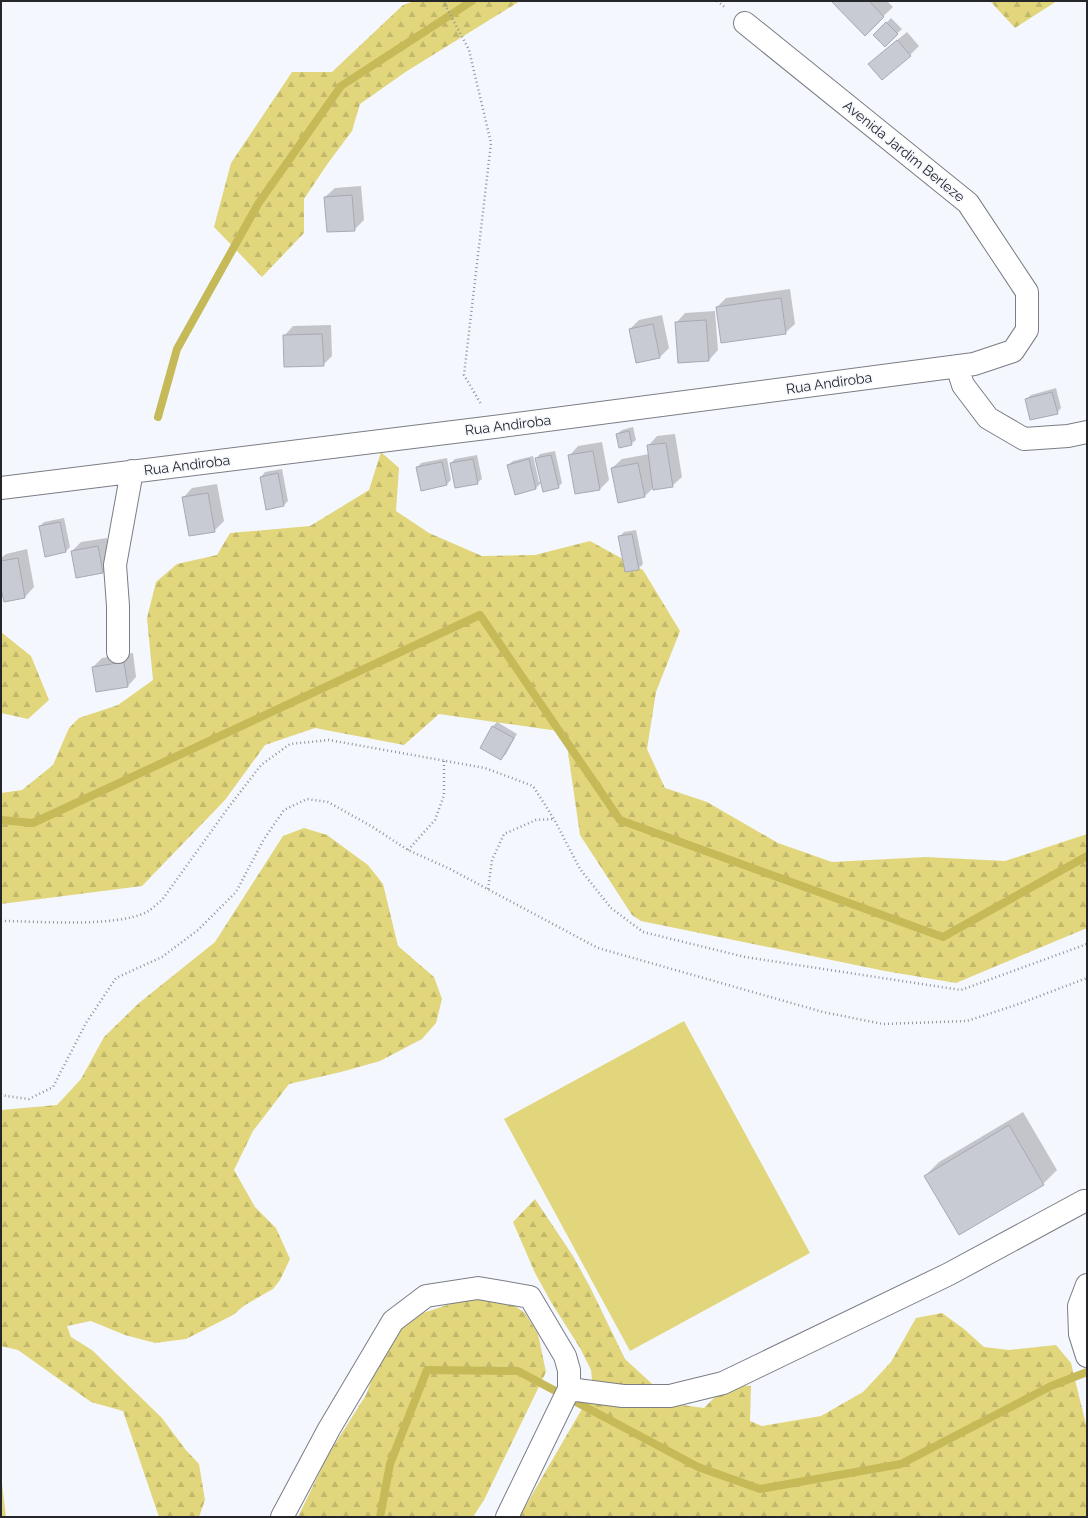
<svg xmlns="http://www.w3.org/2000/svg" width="1088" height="1518" viewBox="0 0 1088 1518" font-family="Raleway,sans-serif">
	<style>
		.forest { fill: url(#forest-firs) }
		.pitch { fill: #e1d67c }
		.shadow { fill: #0003 }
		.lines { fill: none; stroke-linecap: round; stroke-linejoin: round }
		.stream { stroke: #c5b958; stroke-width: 8 }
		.building { fill: #c8cbd4; stroke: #a8aab3 }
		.minor-casing { stroke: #7b7d85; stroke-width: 24 }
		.path { stroke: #929399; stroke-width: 2.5; stroke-dasharray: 1 3; stroke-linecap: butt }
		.minor { stroke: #fff; stroke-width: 22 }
		.labels { text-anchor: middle; stroke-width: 3; stroke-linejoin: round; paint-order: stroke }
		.street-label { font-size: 14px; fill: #252629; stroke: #f5f7fe }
	</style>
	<defs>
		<pattern id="forest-firs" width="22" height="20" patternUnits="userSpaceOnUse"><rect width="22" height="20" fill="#e1d67c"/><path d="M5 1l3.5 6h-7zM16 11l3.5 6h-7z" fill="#c1b86b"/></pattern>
	</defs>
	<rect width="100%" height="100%" fill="#f5f7fe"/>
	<path class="forest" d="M 414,1 L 520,1 L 407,71 L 360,104 L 352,131 L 328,163 L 304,199 L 304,233 L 262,277 L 214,227 L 231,163 L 292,72 L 332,72 L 403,5 Z
		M 990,1 L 1057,1 L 1015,28 Z
		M 381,452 L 399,468 L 396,511 L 429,533 L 482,556 L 535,555 L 590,541 L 643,570 L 680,631 L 656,692 L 647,749 L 665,788 L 707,802 L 778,843 L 832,862 L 926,857 L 1005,861 L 1087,834 L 1087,928 L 956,983 L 885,971 L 641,921 L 632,915 L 580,835 L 565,732 L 439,714 L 404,745 L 315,728 L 265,745 L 225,800 L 142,886 L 1,904 L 1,793 L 22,790 L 53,765 L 69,728 L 79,718 L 118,705 L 153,680 L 147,618 L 156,582 L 177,564 L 217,555 L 230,533 L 310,526 L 369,490 Z
		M 1,632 L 31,656 L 49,700 L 28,719 L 1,713 Z
		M 304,828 L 327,835 L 368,865 L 383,884 L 398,946 L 434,977 L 442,999 L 436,1023 L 422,1039 L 380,1061 L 341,1072 L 289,1084 L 253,1131 L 234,1170 L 255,1207 L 276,1228 L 290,1259 L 280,1280 L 273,1289 L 245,1305 L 233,1315 L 186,1339 L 155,1343 L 125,1335 L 91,1321 L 67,1326 L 71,1337 L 92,1350 L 162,1418 L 185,1449 L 199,1464 L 205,1500 L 199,1517 L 159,1517 L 123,1411 L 91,1402 L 18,1350 L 1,1346 L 1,1110 L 57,1105 L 81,1079 L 104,1037 L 139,1003 L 215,942 L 283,836 Z
		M 535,1199 L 573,1256 L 590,1287 L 625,1359 L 674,1404 L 704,1408 L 728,1384 L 751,1386 L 750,1421 L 762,1426 L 821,1416 L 863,1392 L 891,1362 L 916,1318 L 942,1313 L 964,1329 L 984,1347 L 1009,1350 L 1056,1345 L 1071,1363 L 1087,1429 L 1087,1517 L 519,1517 L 593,1390 L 591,1370 L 580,1348 L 551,1302 L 535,1273 L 513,1222 Z
		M 502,1297 L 525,1313 L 538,1334 L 546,1372 L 484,1500 L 473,1517 L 298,1517 L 328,1455 L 366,1395 L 382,1352 L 411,1317 L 456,1302 Z"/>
	<path class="pitch" d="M 684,1021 L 810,1253 L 630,1351 L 504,1119 Z
		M 1,1475 L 6,1517 L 1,1517 Z"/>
	<path class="shadow" d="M 832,1 L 887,1 L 893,7 L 865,34 Z
		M 891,18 L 902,29 L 885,45 L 875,35 Z
		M 907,32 L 919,46 L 910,55 L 879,55 Z
		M 361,186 L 364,220 L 354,230 L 325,197 L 335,188 Z
		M 790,289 L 795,324 L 785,333 L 717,307 L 726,298 Z
		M 715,311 L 718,350 L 709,360 L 676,323 L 685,313 Z
		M 662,315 L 669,348 L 660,357 L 637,362 L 630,329 L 639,320 Z
		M 331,325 L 332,356 L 323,365 L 284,336 L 293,326 Z
		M 1056,388 L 1061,408 L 1057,413 L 1026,399 L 1031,395 Z
		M 633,427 L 636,440 L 631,444 L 617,434 L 622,430 Z
		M 675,434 L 682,477 L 672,486 L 654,487 L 645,496 L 612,468 L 622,459 L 649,454 L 648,446 L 657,436 Z
		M 602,442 L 609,480 L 600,489 L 575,493 L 569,456 L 578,446 Z
		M 555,451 L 562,483 L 558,487 L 541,483 L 535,489 L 508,465 L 513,461 L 533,456 L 539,482 L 541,482 L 536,459 L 540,454 Z
		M 477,455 L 482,479 L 477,483 L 451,463 L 455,459 Z
		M 447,458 L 451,480 L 447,484 L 422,490 L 417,468 L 421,463 Z
		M 282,469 L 288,501 L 284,505 L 261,477 L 265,472 Z
		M 217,484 L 224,521 L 214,531 L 183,498 L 192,488 Z
		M 64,518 L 70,547 L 66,551 L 40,526 L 44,522 Z
		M 636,530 L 643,564 L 638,569 L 619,537 L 624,532 Z
		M 107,538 L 112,563 L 103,572 L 72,551 L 81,542 Z
		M 27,549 L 34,587 L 25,597 L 1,584 L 1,558 L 6,554 Z
		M 133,653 L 136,677 L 127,687 L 93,667 L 102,658 Z
		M 497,722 L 517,734 L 506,754 L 501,759 L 481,747 L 493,726 Z
		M 1023,1112 L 1057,1170 L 1043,1184 L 925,1176 L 939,1162 Z"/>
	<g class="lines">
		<path class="stream" d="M 158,417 L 177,349 L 258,204 L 341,86 L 472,1
			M 1,820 L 33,823 L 480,615 L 620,820 L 943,937 L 1087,856
			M 380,1517 L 390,1464 L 427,1370 L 518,1371 L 698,1467 L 760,1489 L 901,1464 L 1051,1386 L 1087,1372"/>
	</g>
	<path class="building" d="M 831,1 L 869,1 L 884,17 L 865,36 Z
		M 886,22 L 898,34 L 885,47 L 873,35 Z
		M 897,40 L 911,56 L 882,80 L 868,64 Z
		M 352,195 L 355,231 L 327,232 L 324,197 Z
		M 781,298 L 786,334 L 721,343 L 716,307 Z
		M 706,320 L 709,361 L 678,363 L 675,322 Z
		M 653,324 L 660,358 L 636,363 L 629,329 Z
		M 322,334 L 324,366 L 284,367 L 283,335 Z
		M 1052,392 L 1058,414 L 1030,420 L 1025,399 Z
		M 629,431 L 632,445 L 619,448 L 616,434 Z
		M 666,443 L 673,487 L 653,490 L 647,445 Z
		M 593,451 L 600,490 L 575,494 L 568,455 Z
		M 551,455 L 559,488 L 543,492 L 535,458 Z
		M 473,459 L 478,484 L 455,488 L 450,463 Z
		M 529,459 L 536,489 L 515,495 L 507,465 Z
		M 442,462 L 447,485 L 421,491 L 416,467 Z
		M 638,463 L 645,497 L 618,503 L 611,468 Z
		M 278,473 L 284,506 L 266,510 L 260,477 Z
		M 208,493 L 215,532 L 189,536 L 182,497 Z
		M 60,522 L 66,552 L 45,557 L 39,526 Z
		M 632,534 L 639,570 L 625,572 L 618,536 Z
		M 98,546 L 103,573 L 76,578 L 71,551 Z
		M 18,558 L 25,598 L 4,602 L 1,589 L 1,561 Z
		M 124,662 L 128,687 L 96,692 L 92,667 Z
		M 492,726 L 514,738 L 501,760 L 480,748 Z
		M 1009,1125 L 1044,1185 L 959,1235 L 924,1176 Z"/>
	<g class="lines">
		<defs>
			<path id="minor" d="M 957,366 L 963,385 L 988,418 L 1024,439 L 1068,436 L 1087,432
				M 1,488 L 494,427 L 974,364 L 1013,351 L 1027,330 L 1027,292 L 968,203 L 745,23
				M 118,652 L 118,606 L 115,565 L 132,471
				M 1087,1285 L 1079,1306 L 1080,1334 L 1087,1356
				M 569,1389 L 623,1396 L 670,1396 L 723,1383 L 949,1274 L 1084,1201 L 1087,1201
				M 282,1517 L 329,1429 L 393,1321 L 426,1296 L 478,1288 L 530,1297 L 565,1356 L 569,1370 L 569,1389 L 507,1517"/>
		</defs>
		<use href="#minor" class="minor-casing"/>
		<path class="path" d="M 443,1 L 469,50 L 491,143 L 464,375 L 481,404
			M 717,1 L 726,8
			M 408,850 L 435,820 L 444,795 L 444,761
			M 488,889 L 492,860 L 504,834 L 536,820 L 554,819
			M 1,921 C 39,921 114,928 147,912 C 152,909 157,904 162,900 L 228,808 L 261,765 L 290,744 L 329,740 L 485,768 L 533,786 L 554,819 L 580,869 L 611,908 L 643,932 L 745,957 L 961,990 L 1087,944
			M 1,1094 L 6,1096 L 29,1099 L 53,1087 L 86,1023 L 116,978 L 162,957 L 198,930 L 236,892 L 264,839 L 284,810 L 307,799 L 328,802 L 371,826 L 408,850 L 450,869 L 598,948 L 823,1012 L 883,1024 L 967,1021 L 1016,1005 L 1087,978"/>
		<use href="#minor" class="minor"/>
	</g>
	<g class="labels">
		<g class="street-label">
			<text transform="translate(904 151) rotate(39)" y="5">Avenida Jardim Berleze</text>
			<text transform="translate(829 383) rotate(-8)" y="5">Rua Andiroba</text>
			<text transform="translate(508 425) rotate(-7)" y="5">Rua Andiroba</text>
			<text transform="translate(187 465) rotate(-7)" y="5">Rua Andiroba</text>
		</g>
	</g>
	<rect width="1088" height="1518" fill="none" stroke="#252629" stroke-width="4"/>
</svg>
